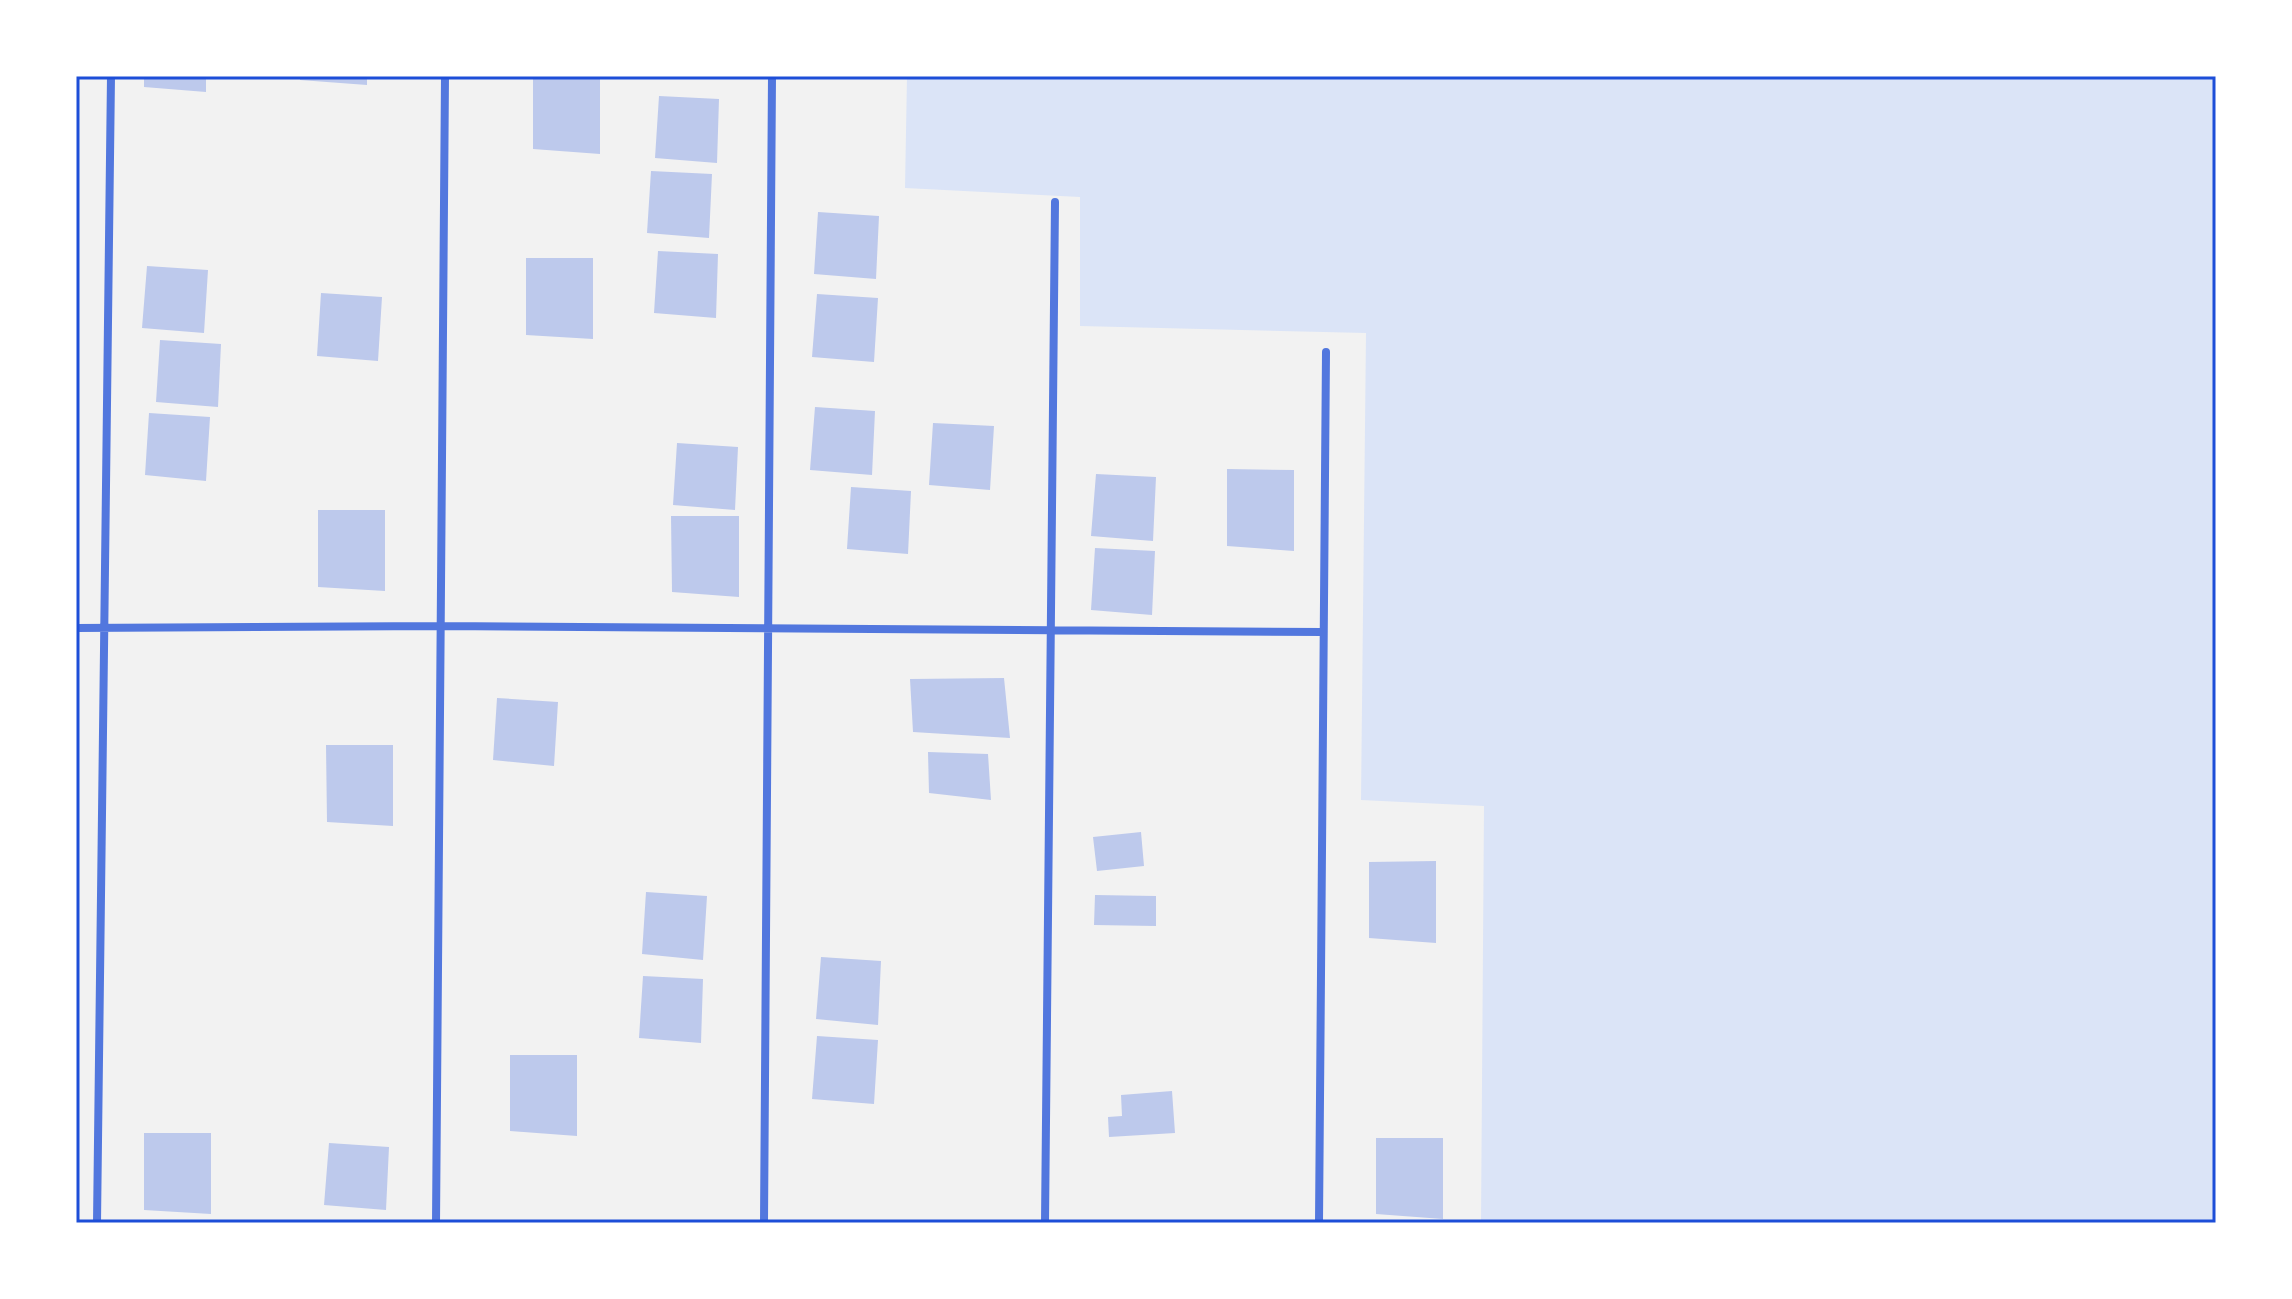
<svg xmlns="http://www.w3.org/2000/svg" width="2292" height="1299" viewBox="0 0 2292 1299" font-family="Roboto,sans-serif">
	<style>
		.green { fill: #dbe4f7 }
		.building { fill: #bdc9ec }
		.lines { fill: none; stroke-linecap: round; stroke-linejoin: round }
		.minor { stroke: #5277de; stroke-width: 8 }
		.neatline { fill: none; stroke: #1d4ed8; stroke-width: 3 }
	</style>
	<rect width="100%" height="100%" fill="#f2f2f2"/>
	<path class="green" d="M 907,76 L 2216,76 L 2216,1223 L 1481,1223 L 1484,806 L 1361,800 L 1366,333 L 1080,326 L 1080,197 L 905,188 Z"/>
	<path class="building" d="M 144,76 L 206,76 L 206,92 L 144,87 Z
		M 300,76 L 367,76 L 367,85 L 300,80 Z
		M 533,76 L 600,76 L 600,154 L 533,149 Z
		M 659,96 L 719,99 L 717,163 L 655,158 Z
		M 651,171 L 712,174 L 709,238 L 647,233 Z
		M 818,212 L 879,216 L 876,279 L 814,274 Z
		M 658,251 L 718,254 L 716,318 L 654,313 Z
		M 526,258 L 593,258 L 593,339 L 526,335 Z
		M 147,266 L 208,270 L 204,333 L 142,328 Z
		M 321,293 L 382,297 L 378,361 L 317,356 Z
		M 817,294 L 878,298 L 874,362 L 812,357 Z
		M 160,340 L 221,344 L 218,407 L 156,402 Z
		M 815,407 L 875,411 L 872,475 L 810,470 Z
		M 149,413 L 210,417 L 206,481 L 145,475 Z
		M 933,423 L 994,426 L 990,490 L 929,485 Z
		M 677,443 L 738,447 L 735,510 L 673,505 Z
		M 1227,469 L 1294,470 L 1294,551 L 1227,546 Z
		M 1096,474 L 1156,477 L 1153,541 L 1091,536 Z
		M 851,487 L 911,491 L 908,554 L 847,549 Z
		M 318,510 L 385,510 L 385,591 L 318,587 Z
		M 671,516 L 739,516 L 739,597 L 672,592 Z
		M 1095,548 L 1155,551 L 1152,615 L 1091,610 Z
		M 1004,678 L 1010,738 L 913,732 L 910,679 Z
		M 497,698 L 558,702 L 554,766 L 493,760 Z
		M 326,745 L 393,745 L 393,826 L 327,822 Z
		M 928,752 L 988,754 L 991,800 L 929,793 Z
		M 1141,832 L 1144,866 L 1097,871 L 1093,837 Z
		M 1436,861 L 1436,943 L 1369,938 L 1369,862 Z
		M 646,892 L 707,896 L 703,960 L 642,954 Z
		M 1095,895 L 1156,896 L 1156,926 L 1094,925 Z
		M 821,957 L 881,961 L 878,1025 L 816,1019 Z
		M 643,976 L 703,979 L 701,1043 L 639,1038 Z
		M 817,1036 L 878,1040 L 874,1104 L 812,1099 Z
		M 510,1055 L 577,1055 L 577,1136 L 510,1131 Z
		M 1172,1091 L 1175,1133 L 1109,1137 L 1108,1117 L 1122,1116 L 1121,1095 Z
		M 144,1133 L 211,1133 L 211,1214 L 144,1210 Z
		M 1376,1138 L 1443,1138 L 1443,1219 L 1376,1214 Z
		M 329,1143 L 389,1147 L 386,1210 L 324,1205 Z"/>
	<g class="lines">
		<path class="minor" d="M 76,628 L 440,626 L 1323,632
			M 97,1223 L 111,76
			M 436,1223 L 445,76
			M 764,1223 L 772,76
			M 1045,1223 L 1055,202
			M 1319,1223 L 1326,352"/>
	</g>
	<rect width="2292" height="1299" fill="none" stroke="#ffffff" stroke-width="156"/>
	<rect x="78" y="78" width="2136" height="1143" class="neatline"/>
</svg>
